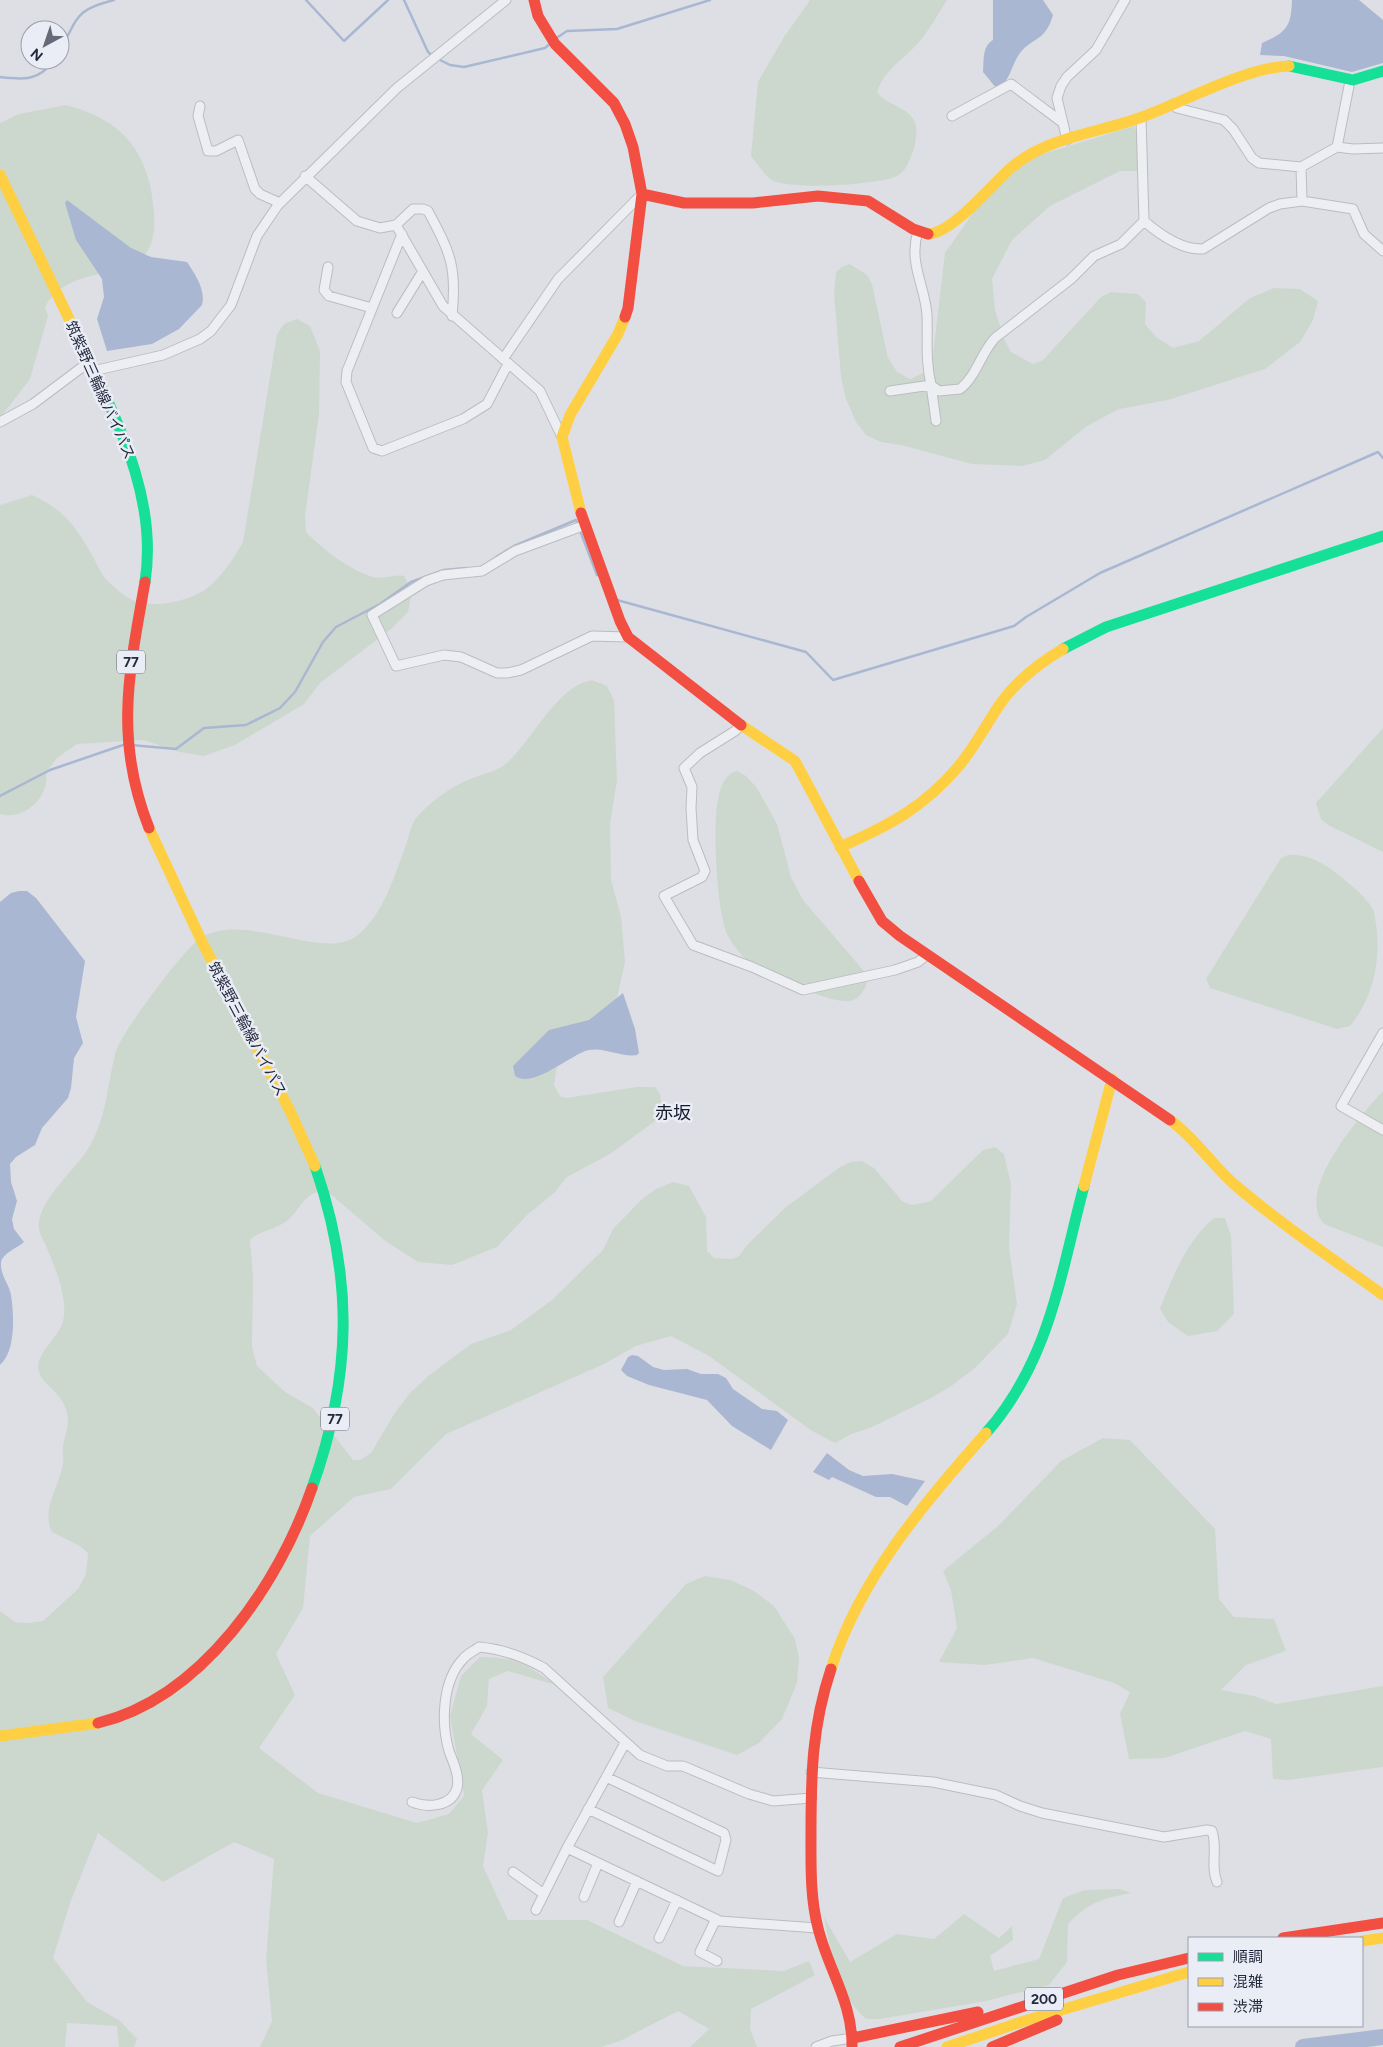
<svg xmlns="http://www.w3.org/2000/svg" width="1383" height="2047" viewBox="0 0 1383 2047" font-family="Figtree,'Noto Sans JP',sans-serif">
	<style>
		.green { fill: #ccd8cd }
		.water { fill: #a9b7d2 }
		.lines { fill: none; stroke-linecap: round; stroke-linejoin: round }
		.stream { stroke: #a9b7d2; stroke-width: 2.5 }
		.river { stroke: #a9b7d2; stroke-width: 16 }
		.street-casing { stroke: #bbbcc2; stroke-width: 11 }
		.street { stroke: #edeef1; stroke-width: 9 }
		.fast { stroke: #16e098; stroke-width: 11 }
		.slow { stroke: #ffcf43; stroke-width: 11 }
		.jam { stroke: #f24e42; stroke-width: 11 }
		.labels { text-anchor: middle; stroke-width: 5; stroke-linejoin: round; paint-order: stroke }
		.shield { fill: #eaedf5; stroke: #5f6475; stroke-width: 1 }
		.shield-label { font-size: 14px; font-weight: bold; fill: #242a3e }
		.street-label { font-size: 15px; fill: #242a3e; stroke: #eaedf5 }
		.quarter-label { font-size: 18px; fill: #161b2e; stroke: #eaedf5 }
	</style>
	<rect width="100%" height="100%" fill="#dedfe4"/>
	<path class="green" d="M 810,0 L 947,0 C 938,14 930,29 919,42 C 904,60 885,68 877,92 C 887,106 908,106 915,122 C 920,134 911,167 899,175 C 883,185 785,191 770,179 C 763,173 757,163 751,156 L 758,82 L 784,37 Z
		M 66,105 C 124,120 150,153 154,213 C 155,224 154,244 146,253 C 119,282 69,265 45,307 L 48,316 L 30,379 L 0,418 L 0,123 L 19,114 Z
		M 1134,126 L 1139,141 L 1138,171 L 1120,171 L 1050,206 L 1012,240 L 992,279 L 995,310 L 1004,339 L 1011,352 L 1033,364 L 1043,360 L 1101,297 L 1111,292 L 1138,294 L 1146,302 L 1145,324 L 1156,337 L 1173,348 L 1199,341 L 1250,298 L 1274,288 L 1300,289 L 1318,301 L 1313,320 L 1300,342 L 1265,369 L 1168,400 L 1119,409 L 1087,426 L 1045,460 L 1022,466 L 972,464 L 901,445 L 881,442 L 866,435 L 856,422 L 846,399 L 841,377 L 834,293 L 836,272 L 842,267 L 850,264 L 867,275 L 872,284 L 888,358 L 897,372 L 910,379 L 923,373 L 932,363 L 945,253 L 975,210 L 1014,172 L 1033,157 Z
		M 297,319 L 310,326 L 320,351 L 319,414 L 305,516 L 306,532 C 324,550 348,569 373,577 C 383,580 393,574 404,576 L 412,591 L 408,612 L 391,629 L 320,683 L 304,704 L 235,745 L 204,756 L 180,752 L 143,740 L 77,744 L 57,758 L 46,773 C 50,797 24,821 0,814 L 0,505 L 32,495 C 63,509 75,525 92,555 C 96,562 100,572 105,578 C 112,586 126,598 135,601 C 157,609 195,600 211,585 C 224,573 234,558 243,542 L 277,334 L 284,324 Z
		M 592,680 L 607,686 L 614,700 L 617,780 L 610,824 L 611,879 L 621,917 L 625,962 L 616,1003 L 557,1066 L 554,1085 L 560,1096 L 566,1098 L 637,1087 L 655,1087 L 660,1094 L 662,1109 L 655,1121 L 610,1154 L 567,1177 L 554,1193 L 526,1216 L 497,1247 L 452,1265 L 418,1262 L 384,1240 L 327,1191 C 303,1189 300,1214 282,1224 C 270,1231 260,1231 250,1240 L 253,1276 L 252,1347 L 257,1366 L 285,1392 L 313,1408 L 353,1460 L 360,1460 L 371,1453 L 394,1414 L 410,1393 L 427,1377 L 471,1344 L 511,1330 L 552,1300 L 603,1250 L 613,1229 L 641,1200 L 656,1189 L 673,1182 L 689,1186 L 706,1217 L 707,1251 L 714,1258 L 733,1259 L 739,1256 L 749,1243 L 786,1207 L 840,1167 L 851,1162 L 862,1161 L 874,1168 L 903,1202 L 913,1205 L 931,1201 L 983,1150 L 995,1147 L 1004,1154 L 1011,1185 L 1009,1247 L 1017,1304 L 1008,1334 L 975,1368 L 950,1387 L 931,1398 L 870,1428 L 851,1434 L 835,1443 L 812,1431 L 709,1356 L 671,1336 L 636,1346 L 604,1364 L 446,1434 L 391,1489 L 354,1497 L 310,1536 L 303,1608 L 276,1654 L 295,1695 L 259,1748 L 318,1793 L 417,1823 L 449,1814 L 464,1796 L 450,1716 L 461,1676 L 480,1657 C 516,1657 527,1665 556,1685 L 508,1671 L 489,1679 L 487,1706 L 471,1734 L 503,1760 L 482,1790 L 488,1833 L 483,1866 L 508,1920 L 587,1920 L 683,1966 L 784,1971 L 809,1961 L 815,1975 L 751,2009 L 750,2029 L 757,2047 L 690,2047 L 709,2029 L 678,2011 L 620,2041 L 601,2047 L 260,2047 L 272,2021 L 266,1959 L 274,1859 L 234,1842 L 163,1882 L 98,1833 L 70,1903 L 53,1958 L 87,2002 L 119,2020 L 137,2039 L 134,2047 L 119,2047 L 117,2026 L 67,2023 L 65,2047 L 0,2047 L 0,1611 L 15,1622 L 28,1623 L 43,1621 L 78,1589 L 86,1574 L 88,1553 L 80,1546 L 52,1532 C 41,1509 59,1487 63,1464 C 64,1458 62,1452 63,1446 C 64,1438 68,1430 68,1422 C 68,1391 39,1387 38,1367 C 38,1350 63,1335 64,1315 C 66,1294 56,1270 48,1251 C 46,1244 40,1236 39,1229 C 35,1203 76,1169 88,1149 C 107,1118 107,1084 116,1051 C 121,1033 186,946 202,937 C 248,911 325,964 359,934 C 384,913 395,874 406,845 C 409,836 411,824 417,817 C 431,801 451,787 470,779 C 483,774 499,771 508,762 C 533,739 557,686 592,680 Z
		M 1383,728 L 1383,852 L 1328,825 L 1321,819 L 1316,803 Z
		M 737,771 L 746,776 L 757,788 L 777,824 L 791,877 L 803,900 L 863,970 L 867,983 C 864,990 859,1000 850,1001 C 833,1004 769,976 754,966 C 744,959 732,945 727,934 C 716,908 712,821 719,794 C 722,784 726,773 737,771 Z
		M 1288,855 C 1306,853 1326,864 1340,876 C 1351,885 1365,896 1373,909 C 1383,948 1377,994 1350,1026 L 1337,1029 L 1210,988 L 1206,979 L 1281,858 Z
		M 1383,1091 L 1383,1247 L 1324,1224 C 1294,1191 1361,1115 1383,1091 Z
		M 1214,1218 L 1225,1218 L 1231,1236 L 1234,1314 L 1217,1331 L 1188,1336 L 1168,1322 L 1160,1309 C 1172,1278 1187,1240 1214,1218 Z
		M 1103,1438 L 1130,1440 L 1215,1529 L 1219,1599 L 1234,1617 L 1274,1619 L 1286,1651 L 1246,1665 L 1221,1690 L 1254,1696 L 1276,1704 L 1383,1686 L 1383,1767 L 1288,1780 L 1273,1779 L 1271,1739 L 1245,1731 L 1165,1758 L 1129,1759 L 1120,1714 L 1130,1692 L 1114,1683 L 1033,1658 L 985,1665 L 939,1662 L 957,1628 L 951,1590 L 943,1571 L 998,1526 L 1061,1461 Z
		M 705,1576 L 730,1580 L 754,1591 L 774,1606 L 795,1639 L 799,1658 L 797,1683 L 782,1719 L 759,1743 L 737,1755 L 635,1721 L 608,1708 L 603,1677 L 686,1584 Z
		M 1120,1889 L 1131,1893 C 1103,1898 1088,1903 1068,1924 L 1067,1962 L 1049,1985 L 986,2001 L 880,2019 L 866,2019 C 837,1993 831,1953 824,1917 L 850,1962 L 897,1934 L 934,1939 L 964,1914 L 999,1938 L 1012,1926 L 1013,1940 L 990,1956 L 994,1971 L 1039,1959 L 1063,1898 L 1085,1890 Z"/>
	<path class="water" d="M 993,0 L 1043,0 L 1053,15 C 1045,42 1034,36 1020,53 C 1010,67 1012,79 997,89 L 983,72 C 984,61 982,46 993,40 Z
		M 1292,0 L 1359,0 L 1383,20 L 1383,63 L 1352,72 L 1284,56 L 1260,55 L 1262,43 C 1287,32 1291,27 1292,0 Z
		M 67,200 L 131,248 L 151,257 L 187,262 C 195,274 206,290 202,305 L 179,329 L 152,344 L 107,351 L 97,319 L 104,297 L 102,279 L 76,240 L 65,203 Z
		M 19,891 L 27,891 L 36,898 L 85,961 L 76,1017 L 83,1043 L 74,1058 L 71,1088 L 68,1098 L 42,1128 L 35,1145 L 16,1157 L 10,1164 L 11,1182 L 17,1201 L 12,1219 L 14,1229 L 24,1242 C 17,1248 3,1253 1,1262 C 0,1276 9,1283 11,1295 C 14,1315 16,1351 0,1365 L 0,902 L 11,893 Z
		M 623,993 L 635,1029 L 639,1053 L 637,1055 C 620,1058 600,1044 583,1052 C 566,1059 532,1088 515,1076 L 513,1066 L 549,1030 L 589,1020 Z
		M 632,1355 L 638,1356 L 653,1367 L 664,1370 L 687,1369 L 701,1374 L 718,1374 L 726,1378 L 733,1389 L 762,1409 L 777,1411 L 788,1420 L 771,1450 L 732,1426 L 707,1400 L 649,1385 L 627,1376 L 621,1370 L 628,1357 Z
		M 827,1453 L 849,1470 L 863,1476 L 892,1474 L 925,1481 L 907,1506 L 890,1497 L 876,1497 L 832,1477 L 829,1480 L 813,1472 Z"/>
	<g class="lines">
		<path class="stream" d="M 306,0 L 344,41 L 388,0
			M 404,0 L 428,52 L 433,56
			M 555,39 L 567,31 L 617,29 L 710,0
			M 60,50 C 79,17 74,10 114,0
			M 438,59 L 450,65 L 464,67 L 545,48 L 551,43
			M 0,77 C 24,80 39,81 54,60
			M 496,557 L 514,546 L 576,520 L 597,575
			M 617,600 L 806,652 L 833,680 L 1014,626 L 1026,617 L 1100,573 L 1378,452 L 1383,458
			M 131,745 L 176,749 L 204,728 L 246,725 L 280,708 L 295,692 L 323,642 L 336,627 L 380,604 L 411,582 L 444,570 L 466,568
			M 0,796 L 50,770 L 123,745"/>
		<path class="river" d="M 1303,2047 L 1383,2037"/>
		<defs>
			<path id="street" d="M 1173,104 L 1177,108 L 1224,120 L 1233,129 L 1252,158 L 1259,163 L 1301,167 L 1337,147 L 1353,149 L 1383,148
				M 200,106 L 198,116 L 208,151 L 216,151 L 238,140 L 255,189 L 260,194 L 280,203
				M 952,116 L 1011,84 L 1063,123
				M 1067,140 L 1057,98 L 1061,86 L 1067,77 L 1096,50 L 1125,0
				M 1337,147 L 1350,81
				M 1301,167 L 1302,201 L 1353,209 L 1364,234 L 1383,251
				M 305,176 L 357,221 L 380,228 L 396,225 L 443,306 L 540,391 L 562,437
				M 1144,221 C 1159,234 1182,250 1203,249 L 1269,208 L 1280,204 L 1302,201
				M 396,225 L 413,209 L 423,209 L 428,211 C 451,254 457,267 452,316
				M 918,231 C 908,263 925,285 927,315 C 928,342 925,357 931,385 L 939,391 L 960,389 C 976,377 981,353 995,338 L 1071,279 L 1094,256 L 1121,244 L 1144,221 L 1141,118
				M 402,234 L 347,371 L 346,382 L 373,448 L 382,451 L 463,419 L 487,404 L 508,364
				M 328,267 L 324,290 L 329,296 L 372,308
				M 397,313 L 423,271
				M 503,359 L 558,279 L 642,194
				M 93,371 L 163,355 L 200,339 L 211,331 L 231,305 L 257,236 L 278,205 L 397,88 L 506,0
				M 890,391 L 931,385 L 936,421
				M 0,422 L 33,404 L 89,362
				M 585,525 L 515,551 L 482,571 L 443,575 L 426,581 L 372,615 L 396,666 L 444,655 L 461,657 L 497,673 L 507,673 L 521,670 L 592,636 L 628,637
				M 741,725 L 735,731 L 700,753 L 684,768 L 692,787 L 691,808 L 693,840 L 705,871 L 702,877 L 664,896 L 693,945 L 752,967 L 803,990 L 895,970 L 918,962 L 927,955
				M 1383,1033 L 1341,1106 L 1383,1130
				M 811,1772 L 933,1782 L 996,1795 L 1020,1806 L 1042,1813 L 1164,1837 L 1207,1830 L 1212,1831 C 1218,1848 1210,1866 1217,1882
				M 412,1802 C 427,1808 452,1807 457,1788 C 460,1776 453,1762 449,1751 C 441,1723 442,1681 463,1659 C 467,1654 474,1651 479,1647 C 503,1649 522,1656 544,1668 L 640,1755 L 667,1766 L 683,1766 L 749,1794 L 773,1801 L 812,1798
				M 588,1809 L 718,1871 L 726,1840 L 724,1833 L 606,1777
				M 567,1848 L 720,1921 L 817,1928
				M 513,1872 L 544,1894
				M 584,1897 L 598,1863
				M 536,1910 L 567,1848 L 625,1743
				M 716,1919 L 700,1952 L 717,1961
				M 619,1922 L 637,1881
				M 659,1938 L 677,1900
				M 816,2047 L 832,2041 L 853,2038"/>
		</defs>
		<use href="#street" class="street-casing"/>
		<use href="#street" class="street"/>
		<path class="fast" d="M 1289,66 L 1353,80 L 1383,71
			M 84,350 C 118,423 158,499 145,582
			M 1063,649 L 1106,627 L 1383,536
			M 986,1433 C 1050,1360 1060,1276 1084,1186
			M 312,1488 C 352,1376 354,1279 315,1166"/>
		<path class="slow" d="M 0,175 L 84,350
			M 928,234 C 952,234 993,183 1012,167 C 1049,136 1099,133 1142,117 C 1183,102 1247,67 1289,66
			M 581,513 L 562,437 L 570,415 L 618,334 L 625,317
			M 741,725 L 795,761 L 859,881
			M 149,828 L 202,942 L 290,1111 L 315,1166
			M 840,847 C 888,826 923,808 958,767 C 976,746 987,722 1003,700 C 1019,679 1041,662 1063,649
			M 1170,1120 C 1195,1138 1212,1165 1235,1185 C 1282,1225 1333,1259 1383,1295
			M 1084,1186 L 1112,1079
			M 831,1669 C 860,1578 924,1503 986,1433
			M 0,1736 L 98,1723
			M 1362,1941 L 1383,1938
			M 947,2047 L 1021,2022 L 1189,1972"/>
		<path class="jam" d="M 534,0 L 538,16 L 555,44 L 614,103 L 625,124 L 633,147 L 642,194 L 628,308 L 625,317
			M 642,194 L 684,203 L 753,203 L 818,196 L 868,201 L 913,229 L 928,234
			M 581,513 L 620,621 L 628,637 L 741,725
			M 145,582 C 129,672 114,740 149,828
			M 859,881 L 882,921 L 900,936 L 1170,1120
			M 831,1669 C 812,1726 811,1774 811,1833 C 811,1865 810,1897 818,1928 C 828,1969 853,2003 852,2047
			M 98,1723 C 202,1698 279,1584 312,1488
			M 1283,1938 L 1383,1923
			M 853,2038 L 978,2012
			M 900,2047 L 1118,1975 L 1189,1958
			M 992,2047 L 1057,2020"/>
	</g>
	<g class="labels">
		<g class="shield">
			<rect x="117" y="650.5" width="28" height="23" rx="4"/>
			<rect x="321" y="1407.5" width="28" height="23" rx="4"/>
			<rect x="1025" y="1987.5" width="38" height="23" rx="4"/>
		</g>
		<g class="shield-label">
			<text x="131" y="667">77</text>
			<text x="335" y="1424">77</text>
			<text x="1044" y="2004">200</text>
		</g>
		<g class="street-label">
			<text transform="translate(100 390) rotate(66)" y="5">筑紫野三輪線バイパス</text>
			<text transform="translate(247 1029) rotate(62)" y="5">筑紫野三輪線バイパス</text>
		</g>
		<g class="quarter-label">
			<text x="673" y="1119">赤坂</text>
		</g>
	</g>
	<rect x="1188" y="1937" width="175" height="90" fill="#eaedf5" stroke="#9b9fac"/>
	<rect x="1198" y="1953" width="25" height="8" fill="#16e098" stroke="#9b9fac"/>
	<text x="1233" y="1962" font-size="15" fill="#242a3e">順調</text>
	<rect x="1198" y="1978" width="25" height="8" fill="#ffcf43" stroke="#9b9fac"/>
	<text x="1233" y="1987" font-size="15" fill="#242a3e">混雑</text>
	<rect x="1198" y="2003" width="25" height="8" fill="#f24e42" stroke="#9b9fac"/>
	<text x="1233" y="2012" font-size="15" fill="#242a3e">渋滞</text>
	<g transform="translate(45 45) rotate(220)"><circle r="24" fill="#eaedf5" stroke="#9b9fac"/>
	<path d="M0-4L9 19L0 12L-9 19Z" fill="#656978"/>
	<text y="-8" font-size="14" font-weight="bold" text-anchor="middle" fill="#242a3e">N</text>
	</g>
</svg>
